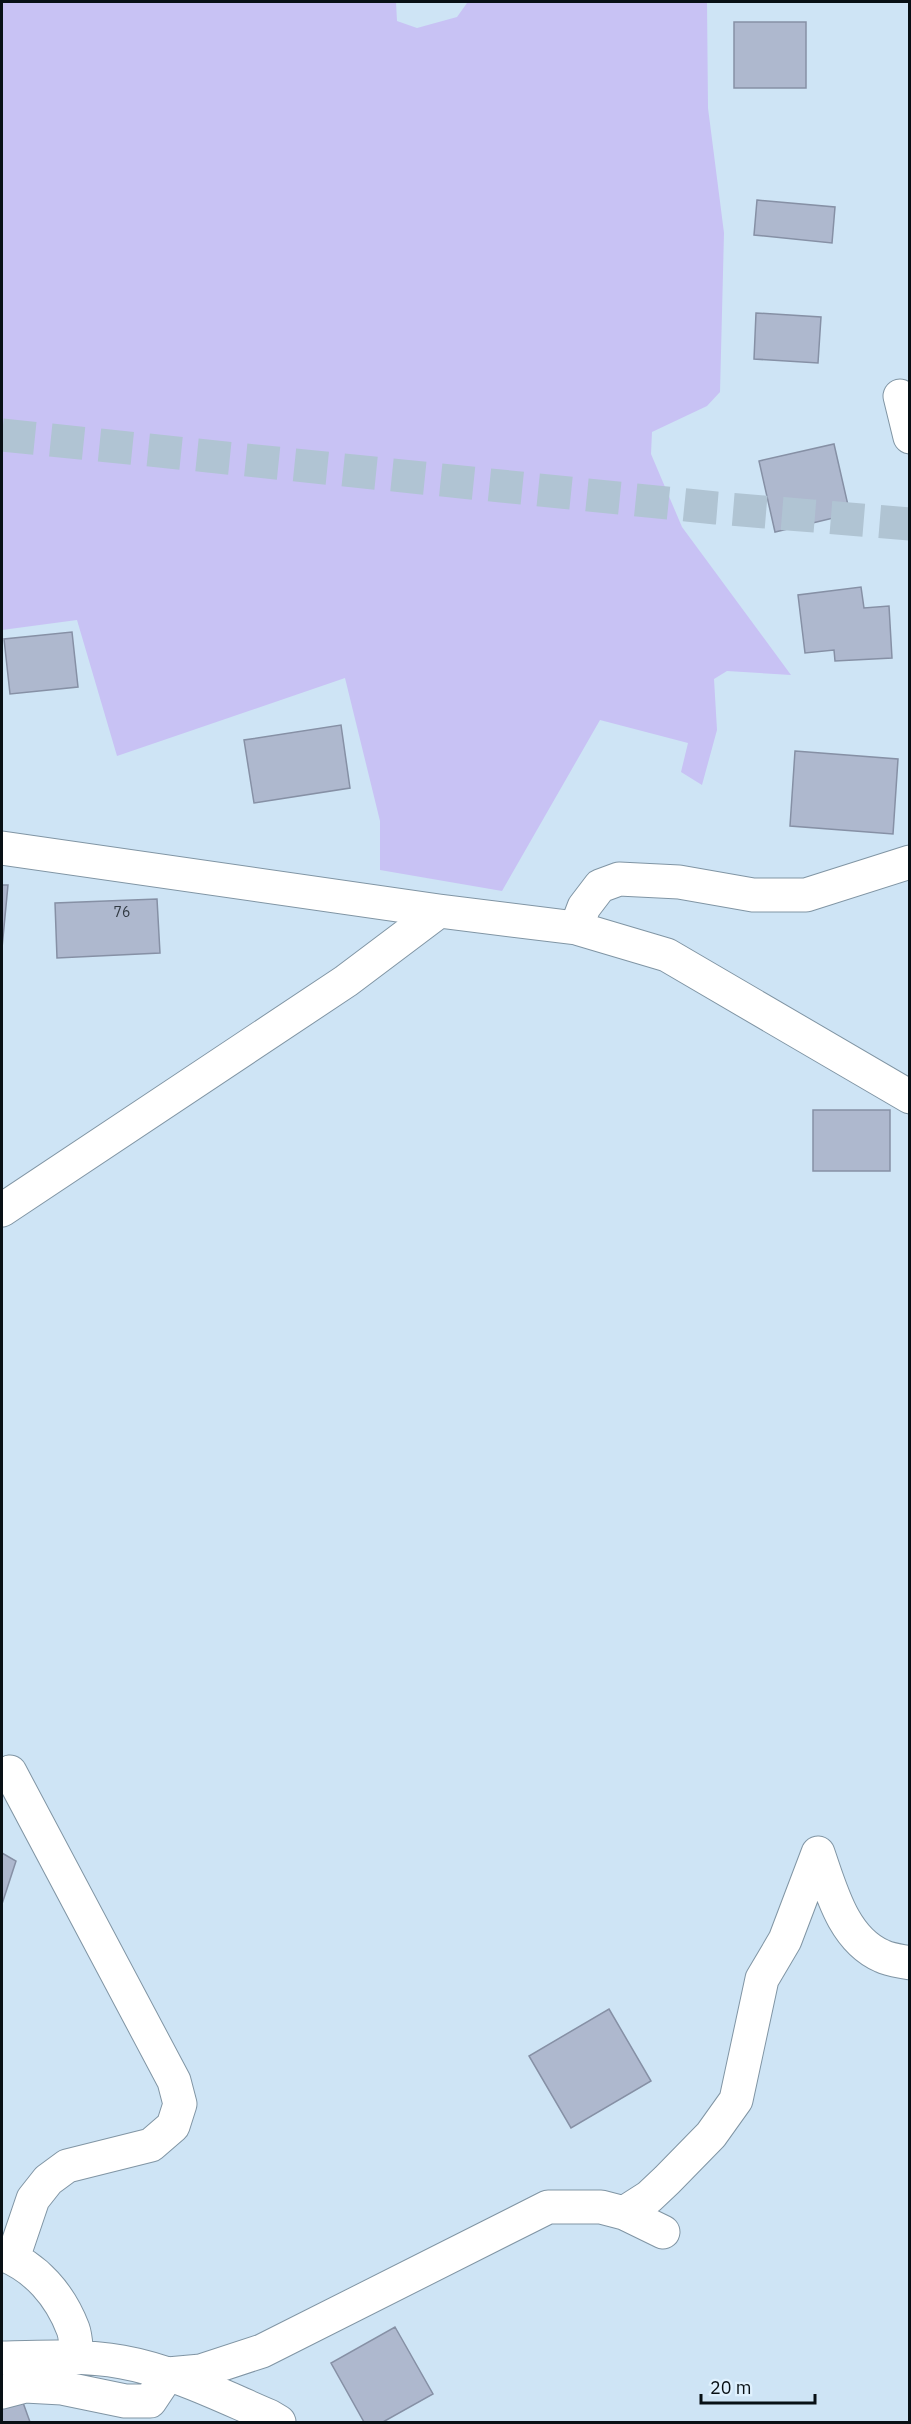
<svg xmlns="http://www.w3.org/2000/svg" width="911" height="2424" viewBox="0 0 911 2424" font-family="'IBM Plex Sans',sans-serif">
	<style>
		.green { fill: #c8c2f4 }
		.building { fill: #aeb8ce; stroke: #8690a5; stroke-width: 1.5 }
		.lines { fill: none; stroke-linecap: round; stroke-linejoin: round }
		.highway-tunnel { stroke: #b0c4d3; stroke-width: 33; stroke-dasharray: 33 16; stroke-linecap: butt }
		.minor-casing { stroke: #8095a4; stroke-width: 35 }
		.minor { stroke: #fff; stroke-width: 33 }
		.labels { text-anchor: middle; stroke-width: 4.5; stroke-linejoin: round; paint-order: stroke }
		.number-label { font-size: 14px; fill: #323a43 }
	</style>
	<rect width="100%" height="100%" fill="#cee4f5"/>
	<path class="green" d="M 2,2 L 396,2 L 397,21 L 417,28 L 457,17 L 467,3 L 479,2 L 707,2 L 708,108 L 724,233 L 720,392 L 707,406 L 652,432 L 651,454 L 682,527 L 791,675 L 727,671 L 714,679 L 717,730 L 702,785 L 681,772 L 688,743 L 600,720 L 502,891 L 380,870 L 380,821 L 345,678 L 117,756 L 77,620 L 2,630 Z"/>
	<path class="building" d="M 734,22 L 806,22 L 806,88 L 734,88 Z
		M 757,200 L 835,207 L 832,243 L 754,235 Z
		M 756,313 L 821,317 L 818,363 L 754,359 Z
		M 834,444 L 850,514 L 775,532 L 759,461 Z
		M 861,587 L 864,608 L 889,606 L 892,658 L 835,661 L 834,650 L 805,653 L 798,595 Z
		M 72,632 L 78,687 L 10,694 L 4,639 Z
		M 341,725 L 350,788 L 254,803 L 244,740 Z
		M 795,751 L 898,759 L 893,834 L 790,826 Z
		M 2,885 L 8,885 L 2,948 Z
		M 157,899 L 160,953 L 57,958 L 55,903 Z
		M 813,1110 L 890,1110 L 890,1171 L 813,1171 Z
		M 2,1853 L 16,1861 L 2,1904 Z
		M 609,2009 L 651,2081 L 571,2128 L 529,2056 Z
		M 395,2327 L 433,2394 L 383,2422 L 364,2422 L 331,2363 Z
		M 21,2397 L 30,2422 L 2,2422 L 2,2404 Z"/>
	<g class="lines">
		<path class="highway-tunnel" d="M 2,435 L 716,508 L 910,524"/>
		<defs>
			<path id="minor" d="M 900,396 L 910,437
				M 2,848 L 439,911 L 576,928 L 667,955 L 910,1097
				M 576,928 L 584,907 L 600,886 L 619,879 L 679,882 L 753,895 L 806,895 L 910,862
				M 2,1210 L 346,981 L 439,911
				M 10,1772 L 174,2081 L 180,2104 L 173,2126 L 151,2145 L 67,2166 L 48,2180 L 33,2199 L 13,2258
				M 818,1853 C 831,1890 843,1939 882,1956 C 890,1960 901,1961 910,1963
				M 624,2213 L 649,2197 L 667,2180 L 711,2135 L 736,2100 L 762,1979 L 785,1940 L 818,1853
				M 2,2254 C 36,2267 60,2295 73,2329 C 76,2337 76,2348 77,2357
				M 2,2358 C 42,2357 82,2355 122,2362 C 173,2371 222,2396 269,2416 L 279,2422
				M 2,2392 L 25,2386 L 62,2388 L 125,2401 L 150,2401 L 168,2374 L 201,2371 L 262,2351 L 548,2207 L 601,2207 L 624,2213 L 663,2232"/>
		</defs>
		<use href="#minor" class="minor-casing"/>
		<use href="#minor" class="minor"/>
	</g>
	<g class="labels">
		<g class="number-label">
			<text x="122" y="917">76</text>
		</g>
	</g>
	<rect width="911" height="2424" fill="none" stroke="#081015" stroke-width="6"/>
	<path d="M701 2394v9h114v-9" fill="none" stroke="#081015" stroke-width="3"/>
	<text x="710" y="2394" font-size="18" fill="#081015" stroke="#dff1fe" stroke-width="4.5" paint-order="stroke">20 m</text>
</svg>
